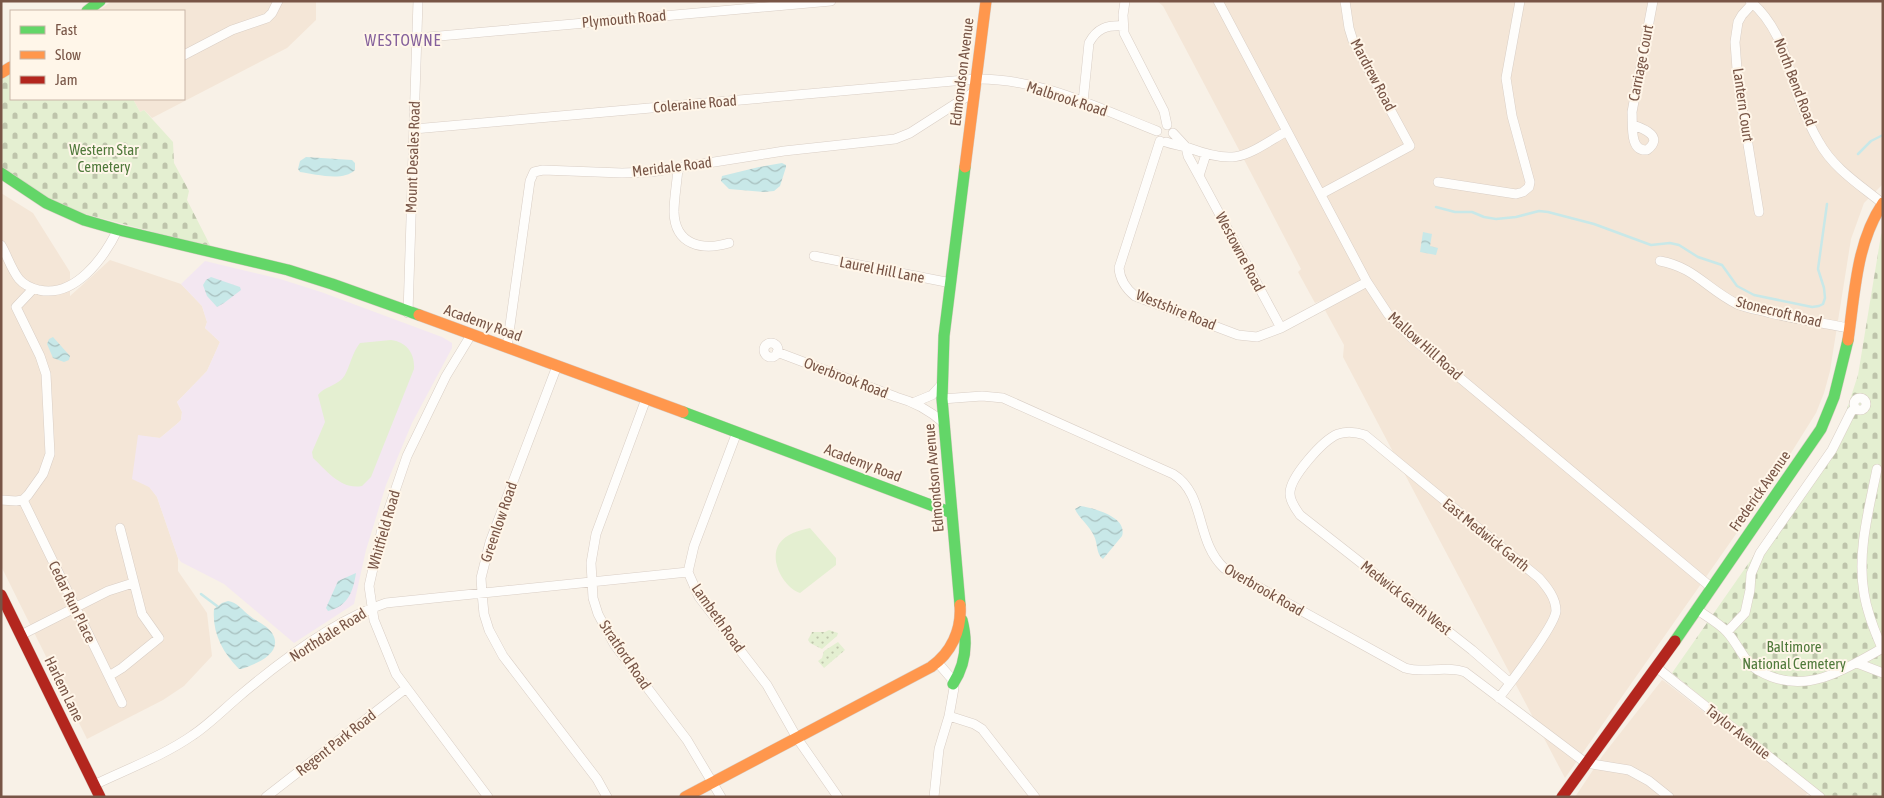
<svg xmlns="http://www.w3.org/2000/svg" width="1884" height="798" viewBox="0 0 1884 798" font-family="'Asap Condensed',sans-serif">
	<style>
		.residential { fill: #f4e6d7 }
		.education { fill: #f3e7f1 }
		.green { fill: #e4efd1 }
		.cemetery { fill: url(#cemetery-stones) }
		.park { fill: url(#park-dots) }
		.water { fill: url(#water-waves) }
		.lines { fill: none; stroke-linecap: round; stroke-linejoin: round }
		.stream { stroke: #c8e8e8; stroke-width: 2.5 }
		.street-casing { stroke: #d9cec5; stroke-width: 10 }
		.fast-casing { stroke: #d9cdc4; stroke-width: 12 }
		.slow-casing { stroke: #d9cdc4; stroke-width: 12 }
		.jam-casing { stroke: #d9cdc4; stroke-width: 12 }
		.street { stroke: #fefdfb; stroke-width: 9 }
		.fast { stroke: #63d668; stroke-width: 11 }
		.slow { stroke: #ff974d; stroke-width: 11 }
		.jam { stroke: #b3261e; stroke-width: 11 }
		.labels { text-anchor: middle; stroke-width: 4; stroke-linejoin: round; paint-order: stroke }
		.street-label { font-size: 15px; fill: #785546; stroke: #fff6e9 }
		.park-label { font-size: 15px; fill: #4f793a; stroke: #fff6e9 }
		.neighbourhood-label { font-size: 16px; letter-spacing: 1px; fill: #85619c; stroke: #fff6e9 }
	</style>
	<defs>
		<pattern id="cemetery-stones" width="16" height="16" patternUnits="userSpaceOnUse" patternTransform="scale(1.25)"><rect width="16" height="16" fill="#e4efd1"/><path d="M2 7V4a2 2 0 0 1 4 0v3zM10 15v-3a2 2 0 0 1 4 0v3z" fill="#bec4ab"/></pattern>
		<pattern id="park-dots" width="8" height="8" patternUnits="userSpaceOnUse" patternTransform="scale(1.25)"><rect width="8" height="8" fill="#e4efd1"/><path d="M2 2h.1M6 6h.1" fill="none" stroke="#bec4ab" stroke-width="1.8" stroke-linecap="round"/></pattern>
		<pattern id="water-waves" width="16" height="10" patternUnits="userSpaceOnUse" patternTransform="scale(1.25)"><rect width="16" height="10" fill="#c8e8e8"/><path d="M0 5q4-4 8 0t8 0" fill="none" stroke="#a7bfbe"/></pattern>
	</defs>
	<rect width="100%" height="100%" fill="#f8f1e7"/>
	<path class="residential" d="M 112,1 L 316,1 L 316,20 L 287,48 L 152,118 L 144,110 L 140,112 L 133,99 L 184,99 L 184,11 L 98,11 Z
		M 1157,1 L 1883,1 L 1883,184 L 1864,203 L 1851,239 L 1830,371 L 1824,393 L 1816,413 L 1776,477 L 1565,778 L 1343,357 L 1344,345 L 1320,301 L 1315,303 L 1298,272 L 1301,269 L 1238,148 L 1163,6 Z
		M 1,193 L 33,213 L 70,272 L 70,296 L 110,260 L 181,284 L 202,306 L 207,322 L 205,328 L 220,342 L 207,371 L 177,402 L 182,412 L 181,420 L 178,423 L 160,438 L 138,436 L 144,484 L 150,487 L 157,497 L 178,558 L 178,571 L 207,613 L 212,656 L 184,686 L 163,700 L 87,739 L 1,566 Z
		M 1662,680 L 1664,681 L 1808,793 L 1804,797 L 1575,797 L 1603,755 Z"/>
	<path class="education" d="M 205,261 L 280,279 L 321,292 L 442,337 L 452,343 L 452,348 L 412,423 L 386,485 L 366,550 L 354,604 L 294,643 L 224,584 L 181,562 L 178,558 L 157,497 L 149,487 L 132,479 L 138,435 L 160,438 L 178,423 L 181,420 L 182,412 L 177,402 L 207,371 L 220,342 L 205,328 L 207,322 L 202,306 L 181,284 Z"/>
	<path class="green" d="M 391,340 C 407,342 415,354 414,369 L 371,477 L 362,486 C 341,490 327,471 313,458 L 312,452 L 325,422 L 318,395 C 324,387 335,386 342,379 C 349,372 351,354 360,343 Z
		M 810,528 L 836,558 L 836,565 L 800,593 C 783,587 769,560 779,544 C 787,533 798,531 810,528 Z"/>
	<path class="cemetery" d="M 11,71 L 11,99 L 133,99 L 140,112 L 144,110 L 173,142 L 174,163 L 189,191 L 187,200 L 211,247 L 85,214 L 63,205 L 44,196 L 1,167 L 1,77 Z
		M 1883,231 L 1883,797 L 1825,796 L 1672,673 L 1820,461 L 1842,424 L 1858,375 L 1881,235 Z"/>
	<path class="park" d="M 829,630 L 838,633 L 837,636 L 822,649 L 810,643 L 808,640 L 812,632 L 825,632 Z
		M 838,642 L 845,650 L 824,668 L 818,661 L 822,658 L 824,651 Z"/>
	<path class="water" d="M 306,157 L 352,160 L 355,163 L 355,170 C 343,182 315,174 300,172 L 298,169 L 300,161 Z
		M 782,163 L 786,165 L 786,167 L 780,186 L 774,191 L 764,192 L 729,189 L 721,181 L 722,176 L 759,167 Z
		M 1423,232 L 1432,234 L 1430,246 L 1438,248 L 1436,255 L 1420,252 Z
		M 211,277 L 240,287 L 241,290 L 224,303 L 217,307 L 207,296 L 203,285 L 206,280 Z
		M 53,337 L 70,356 L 69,360 L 64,362 L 53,358 L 47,344 L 49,339 Z
		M 1080,506 C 1094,508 1128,517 1122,536 L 1103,559 C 1096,554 1098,544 1094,536 C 1090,526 1078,517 1075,509 Z
		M 356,573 C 353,592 348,606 328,611 L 326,608 L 338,581 Z
		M 228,601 C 237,602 243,611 250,616 C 257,622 267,625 272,633 C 285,653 254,665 241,669 L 239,669 C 222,652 212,632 214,609 L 222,603 Z"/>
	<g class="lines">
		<path class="stream" d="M 1858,154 L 1871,141 L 1883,135
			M 1436,207 L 1455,212 L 1472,212 L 1484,217 L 1496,219 L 1516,217 L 1539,211 L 1548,212 L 1594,224 L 1651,245 L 1670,243 L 1679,245 L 1698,257 L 1722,265 L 1737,286 L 1754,295 L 1812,307 L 1819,306 L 1823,304 L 1825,298 L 1824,288 L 1818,269 L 1827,204
			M 201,594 L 217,606"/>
		<defs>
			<path id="street" d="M 1125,1 L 1123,15 L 1124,33 L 1164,111 L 1167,125
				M 1218,1 L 1367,282 L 1388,314 L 1412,338 L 1712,588
				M 1750,1 C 1780,26 1787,62 1798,96 C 1804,112 1810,127 1819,142 C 1833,168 1860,185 1882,203
				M 1753,3 L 1742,15 L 1738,22 L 1735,42 L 1738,83 L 1759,212
				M 417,38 L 831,1
				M 184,55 L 232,30 L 267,18 L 272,13 L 278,1
				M 1083,102 L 1089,43 C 1097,28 1107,25 1123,26
				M 1633,125 C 1645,129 1664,137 1647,150 C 1629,152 1633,124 1632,112 L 1653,1
				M 414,129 L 976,79 C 1040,78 1098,108 1157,131
				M 1173,133 L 1186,147 L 1188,156 L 1199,176 L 1281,328
				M 1160,141 L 1119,268 C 1120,280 1125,288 1135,296 L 1238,335 L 1257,337 L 1281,328 L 1367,282
				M 1166,142 C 1174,145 1181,145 1189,148 C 1238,166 1244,156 1287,131
				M 678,168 C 677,183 674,198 674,212 C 675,245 702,251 729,243
				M 1199,176 L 1206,154
				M 1438,182 L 1516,194 L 1523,192 L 1529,187 L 1530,182 L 1512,116 L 1506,78 L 1520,1
				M 1321,194 L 1410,146 L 1353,41 L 1349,28 L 1345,1
				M 1,245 C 7,255 11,269 19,279 C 24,285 31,288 39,290 C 75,298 104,258 118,229
				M 814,256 L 951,283
				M 1660,261 C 1694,267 1707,289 1737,304 C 1747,308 1759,310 1770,313 C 1796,319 1822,323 1849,328
				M 408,313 L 418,1
				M 471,335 L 446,376 L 407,456 L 382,529 L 369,586 L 374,620 L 396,674 L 488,797
				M764 350a7 7 0 1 1 14 0a7 7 0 1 1-14 0Z
				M 507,347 L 530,181 L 534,172 L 543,170 L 622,173 L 651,172 L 784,151 L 895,139 L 910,133 L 974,92
				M 777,352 L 896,397 C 915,402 929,410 944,423
				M 557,366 L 490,542 L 481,578 L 482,593 L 484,614 L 489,630 L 503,656 L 597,779 L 607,797
				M1854 404a6 6 0 1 1 12 0a6 6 0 1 1-12 0Z
				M 646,399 L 596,534 L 591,563 L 593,598 L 598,614 L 614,644 L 687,740 L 721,797
				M 942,399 L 982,396 L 1003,398 L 1173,474 C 1206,494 1195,541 1224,568 L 1405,668 C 1425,674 1445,665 1465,672 L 1586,763 L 1629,770 L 1649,781 L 1669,797
				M 915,402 L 932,395 L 942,384
				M 737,432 L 694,546 L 688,572 L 699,597 L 767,685 L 797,738 L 838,797
				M 1877,469 C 1869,509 1857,552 1864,593 C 1867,612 1874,630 1882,648
				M 1,500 L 16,501 L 23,500 L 28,495 L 43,474 L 50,454 L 46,374 L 40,356 L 16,307 L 33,289
				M 23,500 L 122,703
				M 1696,609 C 1706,616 1719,623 1727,632 C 1736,642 1741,654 1749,663 C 1755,670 1764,674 1772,677 C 1813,692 1848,667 1883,648
				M 1727,632 L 1745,613 L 1750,590 L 1751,574 L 1760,553 L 1832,450 L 1851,412 L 1855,408
				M 21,635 L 108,591 L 133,583
				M 1857,663 L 1883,673
				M 1656,667 L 1820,797
				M 109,676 L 122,668 L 159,638 L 142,614 L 120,528
				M 1499,698 C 1510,683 1555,626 1556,611 C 1556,598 1547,587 1539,578 L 1365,435 C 1356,432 1347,431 1338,434 C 1323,440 1289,478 1290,494 C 1290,502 1296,509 1300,515 L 1472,650 L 1510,683
				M 949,716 L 974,724 L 982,729 L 1035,797
				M 94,785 C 127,769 163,756 193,735 C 208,725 222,711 236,699 C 278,663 334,620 386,603 L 688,572
				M 266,797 L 405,689
				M 934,797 L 939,749 L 949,716 L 954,688 L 951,678 L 938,663"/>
			<path id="fast" d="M 87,11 L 100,1
				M 1,173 L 46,203 L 84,220 L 119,230 L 288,270 L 332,284 L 419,315
				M 683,412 L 952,513
				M 960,605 L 942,399 L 944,336 L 965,167
				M 1675,641 L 1821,429 L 1834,397 L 1848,340
				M 953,684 C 966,664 968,643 962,620"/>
			<path id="slow" d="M 1,73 L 11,67
				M 965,167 L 986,1
				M 419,315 L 683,412
				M 1848,340 C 1855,293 1856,243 1883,203
				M 685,797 L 931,667 C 951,653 962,630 960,605"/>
			<path id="jam" d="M 1,595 L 100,797
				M 1562,797 L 1675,641"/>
		</defs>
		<use href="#street" class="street-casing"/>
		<use href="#fast" class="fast-casing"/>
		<use href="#slow" class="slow-casing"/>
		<use href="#jam" class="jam-casing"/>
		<use href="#street" class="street"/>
		<use href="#fast" class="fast"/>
		<use href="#slow" class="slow"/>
		<use href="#jam" class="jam"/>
	</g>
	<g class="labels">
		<g class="street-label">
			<text transform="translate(624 19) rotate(-5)" y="5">Plymouth Road</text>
			<text transform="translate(1641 63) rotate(-79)" y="5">Carriage Court</text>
			<text transform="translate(962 72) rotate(-83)" y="5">Edmondson Avenue</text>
			<text transform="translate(1373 75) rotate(62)" y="5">Mardrew Road</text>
			<text transform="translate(1795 82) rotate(69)" y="5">North Bend Road</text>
			<text transform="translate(1067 99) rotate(18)" y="5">Malbrook Road</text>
			<text transform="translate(695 104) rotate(-5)" y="5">Coleraine Road</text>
			<text transform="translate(1743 105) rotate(82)" y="5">Lantern Court</text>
			<text transform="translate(413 157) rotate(-88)" y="5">Mount Desales Road</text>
			<text transform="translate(672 167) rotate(-7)" y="5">Meridale Road</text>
			<text transform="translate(1240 252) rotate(62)" y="5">Westowne Road</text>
			<text transform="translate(882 270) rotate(11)" y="5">Laurel Hill Lane</text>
			<text transform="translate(1176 310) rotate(22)" y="5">Westshire Road</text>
			<text transform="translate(1779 312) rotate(14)" y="5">Stonecroft Road</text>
			<text transform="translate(483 323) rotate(20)" y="5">Academy Road</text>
			<text transform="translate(1425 346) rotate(42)" y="5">Mallow Hill Road</text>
			<text transform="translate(846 378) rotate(21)" y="5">Overbrook Road</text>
			<text transform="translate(863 463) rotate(21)" y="5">Academy Road</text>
			<text transform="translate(934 478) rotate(-95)" y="5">Edmondson Avenue</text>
			<text transform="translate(1760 491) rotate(-55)" y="5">Frederick Avenue</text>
			<text transform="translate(499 522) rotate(-71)" y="5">Greenlow Road</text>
			<text transform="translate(384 530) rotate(-74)" y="5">Whitfield Road</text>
			<text transform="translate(1486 535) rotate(39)" y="5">East Medwick Garth</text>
			<text transform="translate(1264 590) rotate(30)" y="5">Overbrook Road</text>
			<text transform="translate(1406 598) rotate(38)" y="5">Medwick Garth West</text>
			<text transform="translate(72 602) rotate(64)" y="5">Cedar Run Place</text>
			<text transform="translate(718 618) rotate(55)" y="5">Lambeth Road</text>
			<text transform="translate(328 635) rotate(-32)" y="5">Northdale Road</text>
			<text transform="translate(625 655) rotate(56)" y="5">Stratford Road</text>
			<text transform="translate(64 689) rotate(64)" y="5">Harlem Lane</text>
			<text transform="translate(1738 732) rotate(38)" y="5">Taylor Avenue</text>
			<text transform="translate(336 743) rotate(-38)" y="5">Regent Park Road</text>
		</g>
		<g class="park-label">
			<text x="104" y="155">Western Star<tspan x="104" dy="17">Cemetery</tspan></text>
			<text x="1794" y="652">Baltimore<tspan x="1794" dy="17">National Cemetery</tspan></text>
		</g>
		<g class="neighbourhood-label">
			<text x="403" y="46">WESTOWNE</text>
		</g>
	</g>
	<rect width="1884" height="798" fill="none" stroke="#785546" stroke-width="5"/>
	<rect x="10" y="10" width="175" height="90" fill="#fff6e9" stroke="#c9b6a8"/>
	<rect x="20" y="26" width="25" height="8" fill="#63d668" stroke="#c9b6a8"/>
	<text x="55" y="35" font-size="15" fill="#785546">Fast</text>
	<rect x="20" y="51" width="25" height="8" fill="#ff974d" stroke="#c9b6a8"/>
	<text x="55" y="60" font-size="15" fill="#785546">Slow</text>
	<rect x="20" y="76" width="25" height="8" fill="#b3261e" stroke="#c9b6a8"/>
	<text x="55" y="85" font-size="15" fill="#785546">Jam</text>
</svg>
